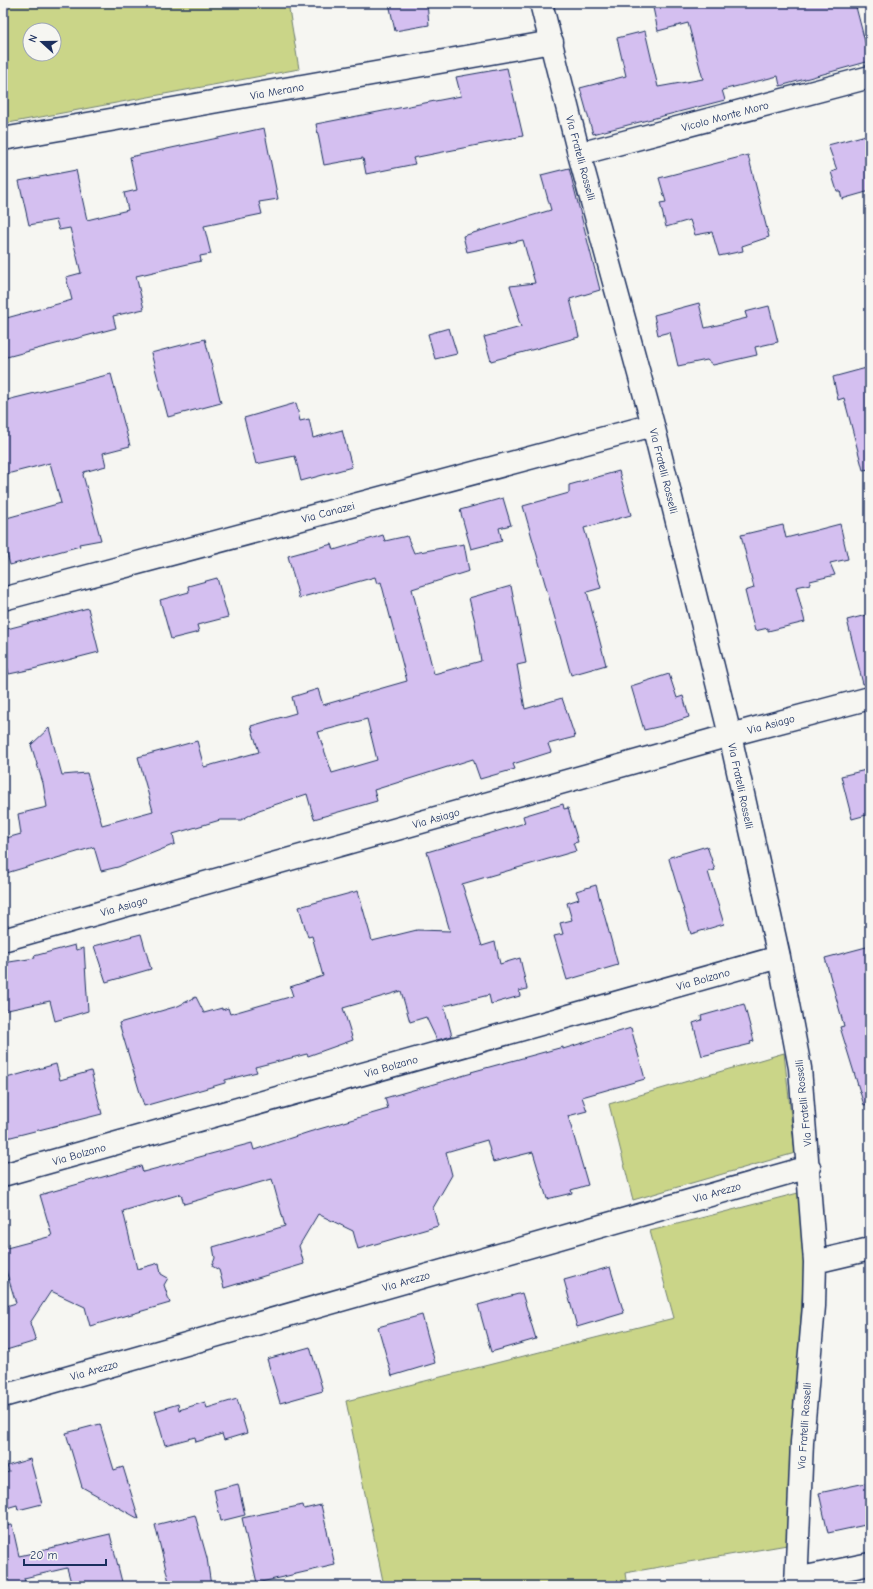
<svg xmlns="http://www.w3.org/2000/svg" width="873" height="1589" viewBox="0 0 873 1589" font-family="'Comic Neue',sans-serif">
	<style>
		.green { fill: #cad588; stroke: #728273; fill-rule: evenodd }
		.building { fill: #d4bff0; stroke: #1b2f5e; fill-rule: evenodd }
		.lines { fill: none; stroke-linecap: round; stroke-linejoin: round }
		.street-casing { stroke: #1b2f5e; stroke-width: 25 }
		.street { stroke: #f6f6f2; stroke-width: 22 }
		.labels { text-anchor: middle; stroke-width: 3; stroke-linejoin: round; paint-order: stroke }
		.street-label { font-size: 11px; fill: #1b2f5e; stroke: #f6f6f2 }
	</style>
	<rect width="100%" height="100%" fill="#f6f6f2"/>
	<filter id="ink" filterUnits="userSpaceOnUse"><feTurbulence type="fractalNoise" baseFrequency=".025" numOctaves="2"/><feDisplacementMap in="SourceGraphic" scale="8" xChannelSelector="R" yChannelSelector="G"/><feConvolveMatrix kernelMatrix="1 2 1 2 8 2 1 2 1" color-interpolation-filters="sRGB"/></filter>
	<g filter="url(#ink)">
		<path class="green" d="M 3,3 L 288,3 L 299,69 L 3,124 ZM 30,30 L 54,30 L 54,54 L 30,54 Z
			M 784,1053 L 795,1153 L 633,1200 L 609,1104 Z
			M 802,1192 L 804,1268 L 787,1545 L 625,1573 L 627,1586 L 384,1586 L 346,1401 L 674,1318 L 650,1231 Z"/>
		<path class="building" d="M 389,3 L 427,3 L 429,25 L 395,31 Z
			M 652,3 L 855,3 L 870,61 L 780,86 L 778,76 L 722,90 L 725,100 L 593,134 L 580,88 L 626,76 L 617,38 L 645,31 L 658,87 L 703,79 L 688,23 L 658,31 Z
			M 507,68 L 523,136 L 413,158 L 415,164 L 366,174 L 363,158 L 324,165 L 316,124 L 461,96 L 456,77 Z
			M 264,128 L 278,199 L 259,202 L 262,214 L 204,226 L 211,254 L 200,256 L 201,261 L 136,276 L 144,309 L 113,316 L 116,328 L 3,358 L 3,319 L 72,300 L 66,277 L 81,273 L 70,228 L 59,230 L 56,220 L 29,225 L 19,181 L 76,170 L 87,220 L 128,210 L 124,193 L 137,190 L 130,157 Z
			M 870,134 L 870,191 L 842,199 L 840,191 L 837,191 L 831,172 L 837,170 L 828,145 Z
			M 748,155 L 769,237 L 742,246 L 743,251 L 719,256 L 712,232 L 695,235 L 690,220 L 666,227 L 660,203 L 666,202 L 659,178 Z
			M 569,168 L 600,290 L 570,299 L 579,337 L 491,361 L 484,337 L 521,327 L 517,315 L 519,314 L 510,286 L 535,283 L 523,240 L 467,252 L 463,236 L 551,210 L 541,175 Z
			M 699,303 L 705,328 L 747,318 L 745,312 L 769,306 L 778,342 L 755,347 L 757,355 L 713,365 L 707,360 L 678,366 L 670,332 L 658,335 L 654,315 Z
			M 449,328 L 457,354 L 435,359 L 428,334 Z
			M 205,339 L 221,403 L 168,417 L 151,353 Z
			M 870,367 L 870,469 L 863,470 L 844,398 L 838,400 L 833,377 Z
			M 111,374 L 130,446 L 103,453 L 106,466 L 84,472 L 83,475 L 101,540 L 79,544 L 80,546 L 10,565 L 3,539 L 3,519 L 61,503 L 50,463 L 3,475 L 3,401 Z
			M 296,403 L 300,421 L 309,419 L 313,438 L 342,430 L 352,467 L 301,481 L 295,456 L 256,464 L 244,418 Z
			M 619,471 L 631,515 L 584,528 L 601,588 L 587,592 L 606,665 L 571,675 L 523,506 L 569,493 L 569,485 Z
			M 503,498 L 511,525 L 499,528 L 502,541 L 471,549 L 460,510 Z
			M 840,524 L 848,559 L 830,563 L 835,575 L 810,581 L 810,584 L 796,587 L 805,622 L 768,631 L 768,628 L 755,631 L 745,591 L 754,588 L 741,535 L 783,525 L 786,538 Z
			M 383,535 L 385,541 L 407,536 L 414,553 L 464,544 L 469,571 L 412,589 L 434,674 L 481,661 L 475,622 L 469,598 L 511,586 L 526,663 L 517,665 L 525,709 L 562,698 L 575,737 L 548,744 L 551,752 L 513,764 L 515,769 L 480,779 L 473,759 L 374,790 L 377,801 L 314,819 L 307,794 L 259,810 L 241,820 L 220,820 L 173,834 L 175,844 L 118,867 L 101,871 L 94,847 L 3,874 L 3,839 L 21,834 L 18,814 L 47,807 L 43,783 L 31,745 L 49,728 L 62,775 L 87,773 L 102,825 L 153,811 L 138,757 L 197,741 L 204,767 L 259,752 L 251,726 L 296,713 L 292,697 L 318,689 L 323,705 L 407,681 L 381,582 L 377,584 L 375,577 L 299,598 L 288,556 L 332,544 L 334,550 ZM 367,719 L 377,760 L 332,773 L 318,732 Z
			M 217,578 L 228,617 L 197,625 L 199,632 L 171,639 L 160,600 L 189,592 L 188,586 Z
			M 88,608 L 99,652 L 33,669 L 9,674 L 3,649 L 3,630 Z
			M 870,614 L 870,683 L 863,684 L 847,620 Z
			M 669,674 L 677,698 L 683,696 L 689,717 L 662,726 L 644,730 L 631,686 Z
			M 870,769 L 870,814 L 852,819 L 841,776 Z
			M 563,804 L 564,809 L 568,808 L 578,842 L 573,843 L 576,851 L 462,884 L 482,946 L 495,942 L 500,964 L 520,958 L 527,989 L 519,991 L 520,996 L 491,1004 L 489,995 L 444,1006 L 452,1036 L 437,1040 L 426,1017 L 410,1022 L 401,991 L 343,1008 L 353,1040 L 308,1056 L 307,1054 L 255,1067 L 257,1072 L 225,1080 L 225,1083 L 144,1106 L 119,1023 L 178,1006 L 196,997 L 204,1013 L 222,1008 L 222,1010 L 228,1008 L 230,1014 L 293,996 L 290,987 L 323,976 L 312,936 L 308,937 L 299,907 L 358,891 L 372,941 L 417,930 L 450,931 L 427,852 L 525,823 L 523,816 Z
			M 707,846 L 715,870 L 708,872 L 724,924 L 691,934 L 669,859 L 670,857 Z
			M 596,885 L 618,965 L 567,980 L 554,936 L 563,934 L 560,923 L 572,920 L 567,903 L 579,899 L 576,891 Z
			M 141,934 L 151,969 L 106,982 L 94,946 Z
			M 75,945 L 76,950 L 84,948 L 88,1011 L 55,1021 L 50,1001 L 3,1011 L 3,963 L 35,958 L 34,956 Z
			M 870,946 L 870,1104 L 864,1105 L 840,1027 L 844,1026 L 825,958 Z
			M 744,1004 L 754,1041 L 750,1042 L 751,1044 L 702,1056 L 693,1023 L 702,1020 L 701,1016 Z
			M 631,1028 L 645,1079 L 582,1097 L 587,1111 L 568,1116 L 588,1185 L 571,1190 L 572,1193 L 547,1199 L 533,1152 L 493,1162 L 487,1140 L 446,1152 L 452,1175 L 433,1208 L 438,1226 L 358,1249 L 353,1231 L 318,1214 L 299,1246 L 304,1264 L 224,1288 L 219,1270 L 212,1266 L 215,1258 L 213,1247 L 285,1226 L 272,1179 L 184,1204 L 181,1194 L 123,1211 L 137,1269 L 159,1263 L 161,1274 L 168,1278 L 164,1285 L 170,1303 L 90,1326 L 85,1307 L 51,1291 L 30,1323 L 36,1341 L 3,1351 L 3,1307 L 16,1303 L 3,1261 L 3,1249 L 52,1236 L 40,1195 L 141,1166 L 143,1172 L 252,1143 L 254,1150 L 309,1132 L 388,1109 L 385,1098 L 472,1073 L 471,1072 L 563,1047 L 563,1049 Z
			M 56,1064 L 60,1080 L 91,1071 L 102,1114 L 3,1139 L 3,1079 Z
			M 610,1267 L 624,1313 L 577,1327 L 564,1280 Z
			M 522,1293 L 536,1339 L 491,1352 L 478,1305 Z
			M 422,1315 L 435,1363 L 392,1376 L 378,1327 Z
			M 310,1347 L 323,1391 L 280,1403 L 267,1359 Z
			M 237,1399 L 247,1433 L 224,1440 L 222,1434 L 196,1442 L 195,1437 L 165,1445 L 155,1411 L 178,1404 L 179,1410 L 205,1402 L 207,1408 Z
			M 100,1424 L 114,1470 L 123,1467 L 139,1519 L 82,1487 L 66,1433 Z
			M 30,1459 L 42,1504 L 18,1510 L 17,1505 L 3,1509 L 3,1474 L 9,1472 L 7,1466 Z
			M 870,1482 L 870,1524 L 828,1533 L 819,1493 Z
			M 238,1484 L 245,1515 L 221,1521 L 214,1490 Z
			M 303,1505 L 304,1509 L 321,1505 L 335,1565 L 257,1583 L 242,1518 Z
			M 195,1515 L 207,1558 L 211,1586 L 170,1586 L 155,1525 Z
			M 12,1525 L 19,1556 L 42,1551 L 41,1550 L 110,1534 L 123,1586 L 72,1586 L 67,1568 L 24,1578 L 26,1586 L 3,1586 L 3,1526 Z"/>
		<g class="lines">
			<defs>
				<path id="street" d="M 541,3 L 579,154 L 653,425 L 730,735 L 779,957 L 800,1068 L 815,1262 L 814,1306 L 802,1442 L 796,1586
					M 3,139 L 552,42
					M 579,154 L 870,77
					M 3,599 L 653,425
					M 3,940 L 730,735 L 870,698
					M 3,1175 L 779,957
					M 815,1262 L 870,1249
					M 3,1396 L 809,1167
					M 796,1579 L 870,1564"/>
			</defs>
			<use href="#street" class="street-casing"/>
			<use href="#street" class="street"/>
		</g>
	</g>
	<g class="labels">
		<g class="street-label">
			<text transform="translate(277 91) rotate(-10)" y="4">Via Merano</text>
			<text transform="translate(725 116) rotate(-15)" y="4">Vicolo Monte Moro</text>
			<text transform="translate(581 158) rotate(75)" y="4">Via Fratelli Rosselli</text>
			<text transform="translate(664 471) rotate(76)" y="4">Via Fratelli Rosselli</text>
			<text transform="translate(328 512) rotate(-15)" y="4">Via Canazei</text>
			<text transform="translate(771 724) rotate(-15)" y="4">Via Asiago</text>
			<text transform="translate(741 786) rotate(78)" y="4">Via Fratelli Rosselli</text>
			<text transform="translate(436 818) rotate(-16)" y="4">Via Asiago</text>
			<text transform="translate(124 906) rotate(-16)" y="4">Via Asiago</text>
			<text transform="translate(703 979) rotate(-16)" y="4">Via Bolzano</text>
			<text transform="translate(391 1066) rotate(-16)" y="4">Via Bolzano</text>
			<text transform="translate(803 1103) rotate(-96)" y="4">Via Fratelli Rosselli</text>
			<text transform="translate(79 1154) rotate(-16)" y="4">Via Bolzano</text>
			<text transform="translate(717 1192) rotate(-16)" y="4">Via Arezzo</text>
			<text transform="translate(406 1281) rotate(-16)" y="4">Via Arezzo</text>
			<text transform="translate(94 1370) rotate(-16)" y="4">Via Arezzo</text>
			<text transform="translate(804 1426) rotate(-86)" y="4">Via Fratelli Rosselli</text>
		</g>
	</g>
	<rect width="873" height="1589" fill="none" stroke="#f6f6f2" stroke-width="16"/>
	<rect x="8" y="8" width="857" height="1573" fill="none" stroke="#1b2f5e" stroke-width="1.5" filter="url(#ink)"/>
	<g transform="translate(42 42) rotate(291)"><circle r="19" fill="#f6f6f2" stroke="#9ea6b7"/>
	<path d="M0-3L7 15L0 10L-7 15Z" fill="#1b2f5e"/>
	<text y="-6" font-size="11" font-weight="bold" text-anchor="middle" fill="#1b2f5e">N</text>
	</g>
	<path d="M24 1559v6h82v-6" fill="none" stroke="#1b2f5e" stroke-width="2"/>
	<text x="30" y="1559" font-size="12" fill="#1b2f5e" stroke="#f6f6f2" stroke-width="3" paint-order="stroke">20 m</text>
</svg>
